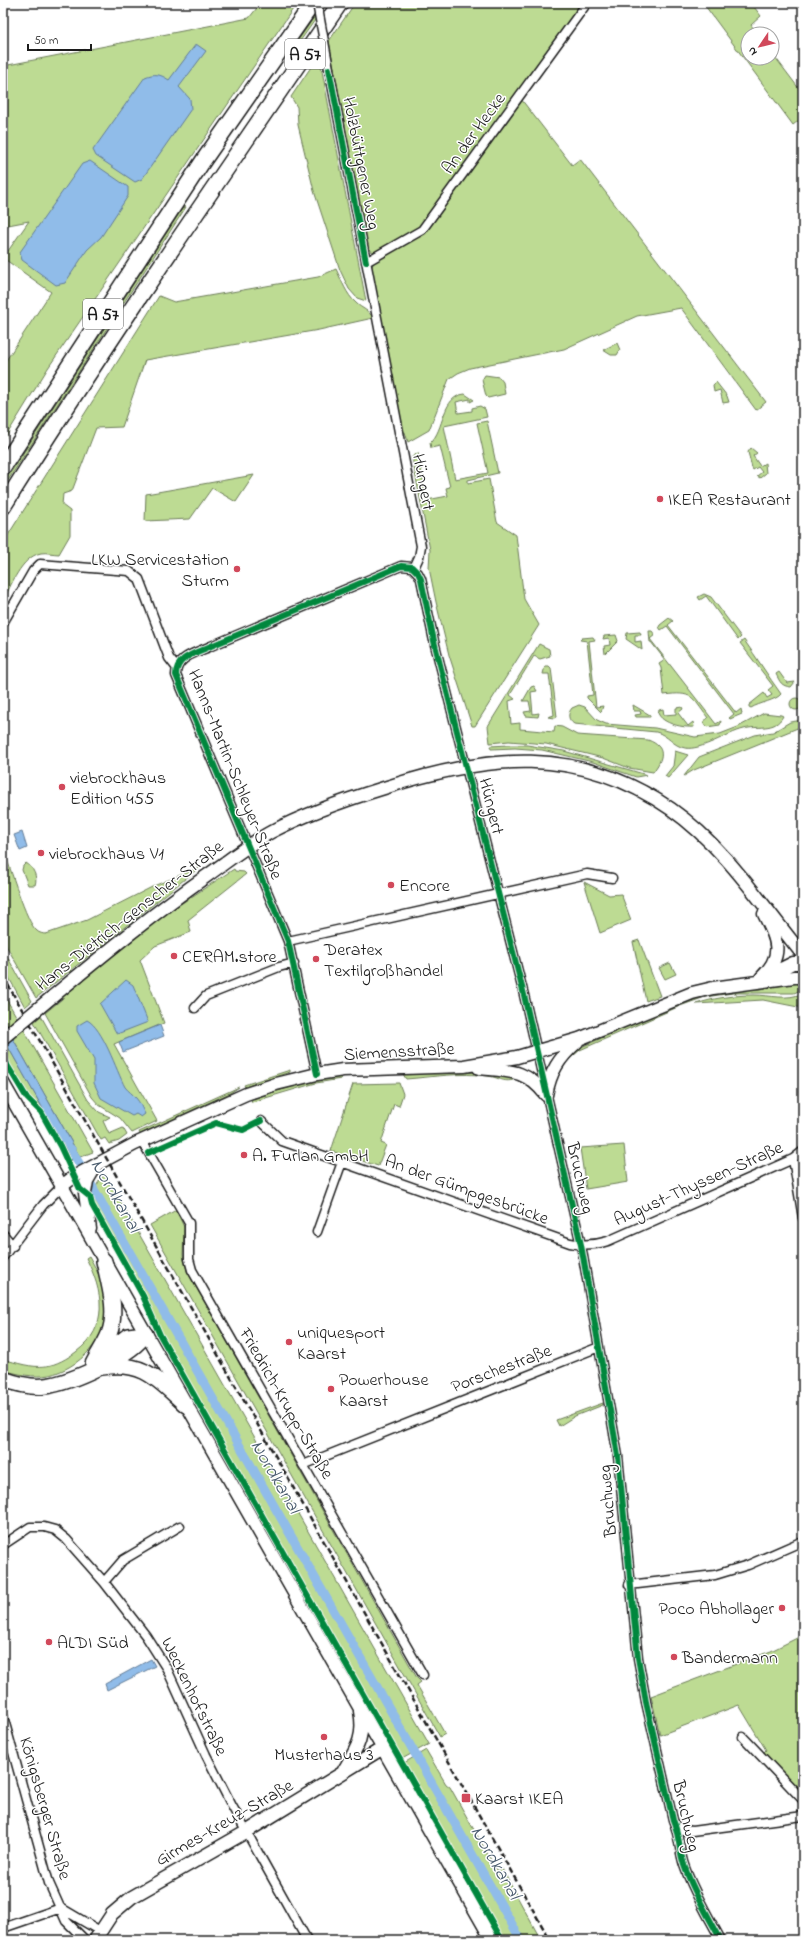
<svg xmlns="http://www.w3.org/2000/svg" width="806" height="1943" viewBox="0 0 806 1943" font-family="'Indie Flower',sans-serif">
	<style>
		.green { fill: #bddb93; stroke: #6c7c58 }
		.water { fill: #90bce9; stroke: #627c97 }
		.lines { fill: none; stroke-linecap: round; stroke-linejoin: round }
		.canal { stroke: #90bce9; stroke-width: 9 }
		.street-casing { stroke: #1c1c1c; stroke-width: 11 }
		.secondary-casing { stroke: #1c1c1c; stroke-width: 15 }
		.highway-casing { stroke: #1c1c1c; stroke-width: 18 }
		.street { stroke: #fff; stroke-width: 8 }
		.secondary { stroke: #fff; stroke-width: 12 }
		.highway { stroke: #fff; stroke-width: 15 }
		.rail { stroke: #1c1c1c; stroke-width: 2.5; stroke-dasharray: 6 3; stroke-linecap: butt }
		.street-bridge-casing { stroke: #1c1c1c; stroke-width: 11; stroke-linecap: butt }
		.secondary-bridge-casing { stroke: #1c1c1c; stroke-width: 15; stroke-linecap: butt }
		.street-bridge { stroke: #fff; stroke-width: 8 }
		.secondary-bridge { stroke: #fff; stroke-width: 12 }
		.cycleway-casing { stroke: #fff; stroke-width: 8 }
		.cycleway { stroke: #00873e; stroke-width: 6 }
		.poi-dot { fill: #d1495b; stroke: #fff; stroke-width: 1.5 }
		.labels { text-anchor: middle; stroke-width: 3; stroke-linejoin: round; paint-order: stroke }
		.shield { fill: #fff; stroke: #606060; stroke-width: 1 }
		.shield-label { font-size: 17px; font-weight: bold; fill: #1c1c1c }
		.street-label { font-size: 18px; fill: #1c1c1c; stroke: #fff }
		.poi-label { font-size: 18px; fill: #1c1c1c; stroke: #fff; text-anchor: start }
		.water-label { font-size: 19px; font-style: italic; fill: #4a5c6e; stroke: #fff }
	</style>
	<rect width="100%" height="100%" fill="#fff"/>
	<filter id="ink" filterUnits="userSpaceOnUse"><feTurbulence type="fractalNoise" baseFrequency=".025" numOctaves="2"/><feDisplacementMap in="SourceGraphic" scale="8" xChannelSelector="R" yChannelSelector="G"/><feConvolveMatrix kernelMatrix="1 2 1 2 8 2 1 2 1" color-interpolation-filters="sRGB"/></filter>
	<g filter="url(#ink)">
		<path class="green" d="M 261,3 L 297,3 L 48,368 L 3,441 L 3,365 L 51,292 L 3,258 L 29,221 L 3,226 L 3,66 L 249,18 Z
			M 324,3 L 327,3 L 291,54 L 289,53 Z
			M 355,3 L 584,3 L 418,229 L 376,252 L 371,251 L 367,246 L 329,41 Z
			M 703,3 L 751,3 L 761,16 L 751,25 L 758,34 L 748,34 L 748,58 L 772,58 L 772,53 L 803,94 L 803,117 L 793,125 Z
			M 319,55 L 366,301 L 357,298 L 349,289 L 340,270 L 314,191 L 298,125 L 297,107 L 291,97 Z
			M 521,99 L 572,165 L 580,159 L 766,402 L 756,410 L 681,308 L 637,316 L 564,349 L 470,368 L 458,373 L 449,379 L 429,430 L 408,442 L 405,432 L 402,433 L 371,268 L 374,262 L 379,258 L 416,237 Z
			M 184,206 L 186,207 L 3,488 L 3,484 Z
			M 336,269 C 342,281 346,294 356,303 C 362,309 369,310 373,318 L 319,330 L 145,360 L 122,427 L 96,428 L 72,491 L 63,494 L 62,505 L 70,511 L 70,535 L 59,554 C 54,554 46,552 41,553 C 21,557 11,586 3,601 L 3,543 L 159,296 L 174,302 L 318,277 Z
			M 617,343 L 620,350 L 617,355 L 611,355 L 603,350 Z
			M 485,375 L 499,377 L 503,382 L 505,394 L 488,398 L 486,396 L 482,380 Z
			M 716,382 L 727,396 L 729,402 L 723,403 L 720,390 L 714,392 L 713,385 Z
			M 465,394 L 474,400 L 470,402 L 470,399 L 456,402 L 458,413 L 472,411 L 472,408 L 480,406 L 485,409 L 487,417 L 444,426 L 455,479 L 488,473 L 477,423 L 487,421 L 498,473 L 468,480 L 468,483 L 489,479 L 497,522 L 516,535 L 524,599 L 539,625 L 475,726 L 472,726 L 449,655 L 436,602 L 429,568 L 430,550 L 412,457 L 418,453 L 427,500 L 448,496 L 446,488 L 450,487 L 440,446 L 431,448 L 430,443 C 445,430 441,396 465,394 Z
			M 751,448 L 757,453 L 753,456 L 760,466 L 765,463 L 766,473 L 760,478 L 757,476 L 762,472 L 758,467 L 753,470 L 752,468 L 748,452 Z
			M 254,475 L 236,502 L 212,488 L 190,519 L 145,521 L 146,494 Z
			M 704,594 L 711,597 L 741,637 L 738,640 L 706,596 L 700,600 L 698,597 Z
			M 669,618 L 673,621 L 668,625 L 736,713 L 741,709 L 742,714 L 730,719 L 729,718 L 734,714 L 667,626 L 661,630 L 659,627 L 660,625 Z
			M 649,631 L 652,631 L 655,635 L 650,639 L 716,724 L 721,721 L 720,725 L 707,727 L 703,722 L 708,718 C 692,697 693,691 664,695 L 661,668 L 659,664 L 665,660 L 651,642 L 650,642 Z
			M 640,632 L 641,635 L 635,635 L 635,642 L 641,641 L 642,650 L 626,639 L 627,633 Z
			M 616,635 L 618,641 L 605,654 L 604,646 L 610,645 L 609,638 L 603,639 L 604,636 Z
			M 593,637 L 595,640 L 589,641 L 596,707 L 603,706 L 601,712 L 587,698 L 587,696 L 593,695 L 587,641 L 580,640 L 582,638 Z
			M 744,640 C 757,658 768,676 781,694 C 777,700 759,703 751,708 L 749,707 L 749,705 L 764,693 L 767,698 L 772,695 L 768,690 L 773,686 L 740,643 Z
			M 539,644 L 549,649 L 550,656 L 540,659 L 534,656 L 510,695 L 515,699 L 509,701 L 511,724 L 520,723 L 520,729 L 554,732 L 555,726 L 562,727 L 577,735 L 648,740 C 667,747 663,759 653,772 L 629,768 L 603,758 L 546,744 L 509,741 L 490,743 L 488,726 Z
			M 545,666 L 549,666 L 551,668 L 557,717 L 555,718 L 548,717 L 554,715 L 549,674 L 543,674 Z
			M 779,672 L 787,683 L 795,682 L 791,687 C 781,686 780,682 776,674 Z
			M 534,686 L 537,691 L 531,692 L 533,714 L 539,713 L 538,717 L 526,716 L 524,712 L 531,711 L 529,701 L 523,701 L 531,687 Z
			M790 704a6 6 0 1 1 12 0a6 6 0 1 1-12 0Z
			M 579,705 L 585,707 L 597,720 L 606,724 L 655,728 L 695,737 L 720,734 L 738,727 L 764,713 L 781,715 L 783,716 C 775,732 757,725 744,729 C 727,733 701,751 685,748 C 673,746 668,735 656,732 L 574,724 C 568,720 567,714 572,708 Z
			M 633,705 L 650,715 L 650,717 L 636,717 L 635,715 L 641,714 L 640,711 L 634,711 Z
			M 682,707 L 683,709 L 678,713 L 688,726 L 693,722 L 694,727 C 684,728 662,724 658,713 L 659,710 L 663,709 L 664,715 L 676,714 L 676,708 Z
			M 803,720 L 803,725 L 800,727 L 694,770 L 684,776 L 699,757 L 755,735 L 773,732 L 790,722 Z
			M 509,745 L 527,745 L 564,751 L 647,775 L 636,777 L 593,762 L 542,750 L 515,748 L 491,749 L 490,746 Z
			M 675,751 L 688,755 L 668,778 L 665,776 L 673,766 Z
			M 3,849 C 10,865 26,923 37,931 C 39,933 43,934 46,934 L 87,920 L 156,885 L 200,867 L 36,998 L 3,940 Z
			M 26,863 C 33,867 38,877 35,885 L 28,885 L 22,870 L 23,866 Z
			M 234,869 L 235,871 L 244,872 L 246,874 L 188,920 L 191,932 L 155,946 L 140,960 L 164,1023 L 114,1044 L 157,1121 L 132,1133 L 120,1118 L 99,1105 L 92,1097 L 45,1013 L 62,999 L 66,992 L 159,918 Z
			M 584,882 L 609,895 L 621,894 L 631,920 L 600,933 Z
			M 639,940 L 660,996 L 646,1001 L 633,942 Z
			M 3,949 L 32,1001 L 25,1007 L 3,967 Z
			M 670,963 L 676,974 L 665,979 L 659,968 Z
			M 803,982 L 803,989 L 794,993 L 733,993 L 705,997 L 680,1006 L 580,1050 L 566,1062 L 570,1054 L 579,1048 L 680,1003 L 704,995 L 735,989 L 759,989 Z
			M 3,993 L 93,1152 L 80,1157 L 3,1021 Z
			M 803,993 L 803,1008 L 763,1000 L 696,1004 C 714,998 734,995 754,995 C 771,995 787,1001 803,993 Z
			M 41,1016 L 88,1100 L 99,1112 L 110,1117 L 103,1121 L 109,1134 L 123,1128 L 127,1135 L 119,1141 L 109,1144 L 105,1138 L 101,1140 L 34,1022 Z
			M 3,1038 L 72,1160 L 69,1161 L 62,1146 L 41,1110 L 28,1096 L 9,1063 L 3,1049 Z
			M 290,1070 L 290,1072 L 245,1087 L 244,1085 Z
			M 491,1072 L 520,1077 C 505,1085 502,1078 488,1076 C 461,1072 432,1077 406,1079 L 403,1074 Z
			M 341,1076 L 341,1079 L 316,1083 L 252,1102 L 251,1099 L 314,1080 Z
			M 399,1083 L 403,1094 L 399,1106 L 394,1104 L 381,1143 L 386,1145 L 378,1166 L 331,1151 L 353,1084 Z
			M 239,1087 L 230,1093 L 140,1134 L 139,1132 Z
			M 624,1145 L 628,1182 L 586,1189 L 580,1148 Z
			M 105,1174 L 429,1744 L 402,1759 L 157,1327 L 145,1296 L 96,1208 C 92,1194 95,1184 105,1174 Z
			M 93,1209 L 143,1298 L 152,1322 L 400,1761 L 151,1323 L 143,1302 L 91,1210 Z
			M 176,1210 L 184,1227 L 183,1255 L 187,1271 L 417,1678 L 421,1682 L 417,1685 L 445,1734 L 440,1737 L 150,1225 Z
			M 89,1256 C 98,1272 106,1288 106,1308 C 107,1340 79,1368 49,1375 C 34,1378 17,1374 3,1370 L 3,1359 C 17,1363 31,1368 46,1366 C 56,1365 68,1358 76,1352 C 110,1327 103,1291 86,1258 Z
			M 603,1403 L 603,1405 L 575,1416 L 559,1426 L 556,1420 Z
			M 803,1635 L 803,1795 L 762,1754 L 766,1750 L 739,1705 L 660,1735 L 651,1696 L 771,1651 Z
			M 426,1750 L 446,1784 L 450,1787 L 497,1871 L 502,1869 L 541,1940 L 503,1940 L 404,1763 Z
			M 403,1766 L 500,1940 L 498,1940 L 401,1767 Z"/>
		<path class="water" d="M 196,44 L 206,51 L 179,87 L 190,99 L 191,109 L 142,179 L 135,182 L 96,156 L 93,150 L 145,77 C 155,73 160,74 169,80 Z
			M 90,161 L 128,187 L 128,196 L 101,237 L 87,250 L 65,283 L 56,285 L 22,260 L 20,252 L 82,164 Z
			M 22,832 L 27,848 L 20,851 L 14,835 Z
			M 126,980 L 133,985 L 148,1022 L 117,1034 L 100,1004 Z
			M 87,1020 C 103,1028 116,1070 125,1087 C 128,1091 133,1094 136,1098 C 140,1102 142,1109 145,1114 L 141,1117 L 136,1114 L 132,1116 L 101,1098 L 94,1083 L 94,1060 L 77,1031 L 77,1026 Z
			M 3,1021 L 80,1157 L 72,1160 L 3,1038 Z
			M 160,1025 L 164,1036 L 123,1052 L 119,1042 Z
			M 151,1659 L 155,1666 L 107,1690 L 105,1684 Z"/>
		<g class="lines">
			<path class="canal" d="M 71,1149 L 521,1940"/>
			<defs>
				<path id="street" d="M 329,69 L 421,546 L 419,557 L 414,568
					M 366,262 L 422,230 L 587,3
					M 3,623 L 33,571 L 40,564 L 129,571 L 139,579 L 169,658 L 176,667
					M 288,941 L 587,874 L 612,878
					M 195,1008 L 206,996 L 279,967 L 294,963
					M 317,1074 L 288,941 L 176,675 C 176,656 197,653 211,646 L 401,566 L 412,567 L 418,573 L 421,579 L 434,641 L 524,995 L 581,1245 L 618,1456 L 638,1658 L 646,1702 L 673,1820 C 679,1833 679,1850 684,1865 C 693,1891 708,1916 721,1940
					M 261,1121 L 282,1141 L 570,1243 C 584,1246 595,1245 608,1241 L 793,1159 L 803,1151
					M 142,1141 L 189,1223 L 189,1259 L 192,1270 L 423,1675
					M 793,1159 L 803,1218
					M 317,1232 L 342,1162
					M 3,1234 L 13,1246
					M 3,1257 L 43,1205 L 62,1186
					M 303,1465 L 599,1347
					M 3,1545 L 30,1527 L 44,1527 L 55,1530 L 66,1539 L 104,1582 L 146,1636 L 167,1669 L 206,1755 L 232,1806 L 307,1940
					M 104,1582 L 123,1560 L 180,1526
					M 629,1585 L 715,1575 L 748,1565 L 803,1541
					M 3,1716 L 49,1883 L 66,1921 L 85,1940
					M 743,1737 L 803,1800
					M 676,1826 L 683,1830 L 692,1831 L 803,1816
					M 61,1908 L 100,1931
					M 3,1928 L 61,1908"/>
				<path id="secondary" d="M 765,977 L 793,963 L 803,963
					M 761,978 C 785,955 777,940 764,914
					M 52,997 C 103,955 154,913 208,875 C 229,860 249,844 271,832 C 307,813 345,800 384,788 C 487,755 577,744 671,809 C 725,847 762,905 803,955
					M 479,1068 C 509,1071 526,1069 546,1095
					M 3,1083 L 492,1940
					M 546,1095 C 550,1072 559,1058 577,1042
					M 62,1186 L 75,1176 L 135,1144 L 246,1094 L 276,1084 L 317,1074 L 343,1070 L 464,1066 L 517,1057 L 579,1039 L 692,993 L 713,988 L 794,977 L 803,977
					M 90,1229 L 85,1193 L 87,1181 L 97,1164
					M 344,1770 C 357,1748 365,1737 360,1711
					M 95,1940 L 112,1914 L 132,1897 L 246,1832 L 383,1748"/>
				<path id="highway" d="M 3,467 L 203,161 L 313,3
					M 3,507 C 110,336 226,170 340,3
					M 101,1357 L 128,1336 L 145,1334
					M 93,1364 C 98,1354 105,1344 109,1334 C 118,1311 109,1284 104,1261
					M 103,1367 C 143,1360 158,1380 186,1405
					M 3,1379 C 17,1384 31,1388 45,1386 C 70,1383 133,1355 145,1334"/>
			</defs>
			<use href="#street" class="street-casing"/>
			<use href="#secondary" class="secondary-casing"/>
			<use href="#highway" class="highway-casing"/>
			<use href="#street" class="street"/>
			<use href="#secondary" class="secondary"/>
			<use href="#highway" class="highway"/>
			<path class="rail" d="M 3,976 L 550,1940"/>
			<defs>
				<path id="street-bridge" d="M 317,3 L 329,69"/>
				<path id="secondary-bridge" d="M 3,1038 L 52,997"/>
			</defs>
			<use href="#street-bridge" class="street-bridge-casing"/>
			<use href="#secondary-bridge" class="secondary-bridge-casing"/>
			<use href="#street-bridge" class="street-bridge"/>
			<use href="#secondary-bridge" class="secondary-bridge"/>
			<defs>
				<path id="cycleway" d="M 329,69 L 366,262
					M 3,1053 L 7,1065 L 27,1098 L 41,1112 L 60,1146 L 80,1189 L 90,1197 L 92,1205 L 143,1296 L 160,1335 L 502,1940
					M 317,1074 L 288,941 L 176,675 C 176,656 197,653 211,646 L 401,566 L 412,567 L 418,573 L 421,579 L 434,641 L 524,995 L 581,1245 L 618,1456 L 638,1658 L 646,1702 L 673,1820 C 679,1833 679,1850 684,1865 C 693,1891 708,1916 721,1940
					M 148,1153 L 216,1123 L 243,1130 L 261,1121"/>
			</defs>
			<use href="#cycleway" class="cycleway-casing"/>
			<use href="#cycleway" class="cycleway"/>
		</g>
	</g>
	<g class="poi-dot">
		<circle cx="660" cy="499" r="4"/>
		<circle cx="237" cy="569" r="4"/>
		<circle cx="62" cy="787" r="4"/>
		<circle cx="41" cy="853" r="4"/>
		<circle cx="391" cy="885" r="4"/>
		<circle cx="174" cy="956" r="4"/>
		<circle cx="316" cy="959" r="4"/>
		<circle cx="244" cy="1155" r="4"/>
		<circle cx="289" cy="1342" r="4"/>
		<circle cx="331" cy="1389" r="4"/>
		<circle cx="782" cy="1608" r="4"/>
		<circle cx="49" cy="1642" r="4"/>
		<circle cx="674" cy="1657" r="4"/>
		<circle cx="324" cy="1737" r="4"/>
		<rect x="461" y="1793" width="10" height="10" rx="2"/>
	</g>
	<g class="labels">
		<g class="shield">
			<rect x="285" y="39" width="40" height="30" rx="3"/>
			<rect x="83" y="299" width="40" height="30" rx="3"/>
		</g>
		<g class="shield-label">
			<text x="305" y="60">A 57</text>
			<text x="103" y="320">A 57</text>
		</g>
		<g class="street-label">
			<text transform="translate(473 133) rotate(-54)" y="6">An der Hecke</text>
			<text transform="translate(362 163) rotate(79)" y="6">Holzbüttgener Weg</text>
			<text transform="translate(424 482) rotate(79)" y="6">Hüngert</text>
			<text transform="translate(236 774) rotate(68)" y="6">Hanns-Martin-Schleyer-Straße</text>
			<text transform="translate(492 806) rotate(76)" y="6">Hüngert</text>
			<text transform="translate(129 915) rotate(-38)" y="6">Hans-Dietrich-Genscher-Straße</text>
			<text transform="translate(399 1051) rotate(-3)" y="6">Siemensstraße</text>
			<text transform="translate(581 1178) rotate(77)" y="6">Bruchweg</text>
			<text transform="translate(698 1183) rotate(-24)" y="6">August-Thyssen-Straße</text>
			<text transform="translate(467 1189) rotate(20)" y="6">An der Gümpgesbrücke</text>
			<text transform="translate(501 1368) rotate(-21)" y="6">Porschestraße</text>
			<text transform="translate(287 1403) rotate(60)" y="6">Friedrich-Krupp-Straße</text>
			<text transform="translate(607 1501) rotate(-95)" y="6">Bruchweg</text>
			<text transform="translate(195 1696) rotate(64)" y="6">Weckenhofstraße</text>
			<text transform="translate(46 1808) rotate(74)" y="6">Königsberger Straße</text>
			<text transform="translate(687 1816) rotate(77)" y="6">Bruchweg</text>
			<text transform="translate(224 1822) rotate(-30)" y="6">Girmes-Kreuz-Straße</text>
		</g>
		<g class="poi-label">
			<text x="668" y="505">IKEA Restaurant</text>
			<text x="229" y="565" text-anchor="end">LKW Servicestation<tspan x="229" dy="21">Sturm</tspan></text>
			<text x="70" y="783">viebrockhaus<tspan x="70" dy="21">Edition 455</tspan></text>
			<text x="49" y="859">viebrockhaus V1</text>
			<text x="399" y="891">Encore</text>
			<text x="324" y="955">Deratex<tspan x="324" dy="21">Textilgroßhandel</tspan></text>
			<text x="182" y="962">CERAM.store</text>
			<text x="252" y="1161">A. Furlan GmbH</text>
			<text x="297" y="1338">uniquesport<tspan x="297" dy="21">Kaarst</tspan></text>
			<text x="339" y="1385">Powerhouse<tspan x="339" dy="21">Kaarst</tspan></text>
			<text x="774" y="1614" text-anchor="end">Poco Abhollager</text>
			<text x="57" y="1648">ALDI Süd</text>
			<text x="682" y="1663">Bandermann</text>
			<text x="324" y="1760" text-anchor="middle">Musterhaus 3</text>
			<text x="475" y="1804">Kaarst IKEA</text>
		</g>
		<g class="water-label">
			<text transform="translate(117 1195) rotate(60)" y="7">Nordkanal</text>
			<text transform="translate(277 1476) rotate(60)" y="7">Nordkanal</text>
			<text transform="translate(497 1862) rotate(60)" y="7">Nordkanal</text>
		</g>
	</g>
	<rect width="806" height="1943" fill="none" stroke="#fff" stroke-width="16"/>
	<rect x="8" y="8" width="790" height="1927" fill="none" stroke="#1c1c1c" stroke-width="1.5" filter="url(#ink)"/>
	<g transform="translate(760 46) rotate(235)"><circle r="19" fill="#ffffff" stroke="#a4a4a4"/>
	<path d="M0-3L7 15L0 10L-7 15Z" fill="#d1495b"/>
	<text y="-6" font-size="11" font-weight="bold" text-anchor="middle" fill="#1c1c1c">N</text>
	</g>
	<path d="M28 44v6h63v-6" fill="none" stroke="#1c1c1c" stroke-width="2"/>
	<text x="34" y="44" font-size="12" fill="#1c1c1c" stroke="#ffffff" stroke-width="3" paint-order="stroke">50 m</text>
</svg>
